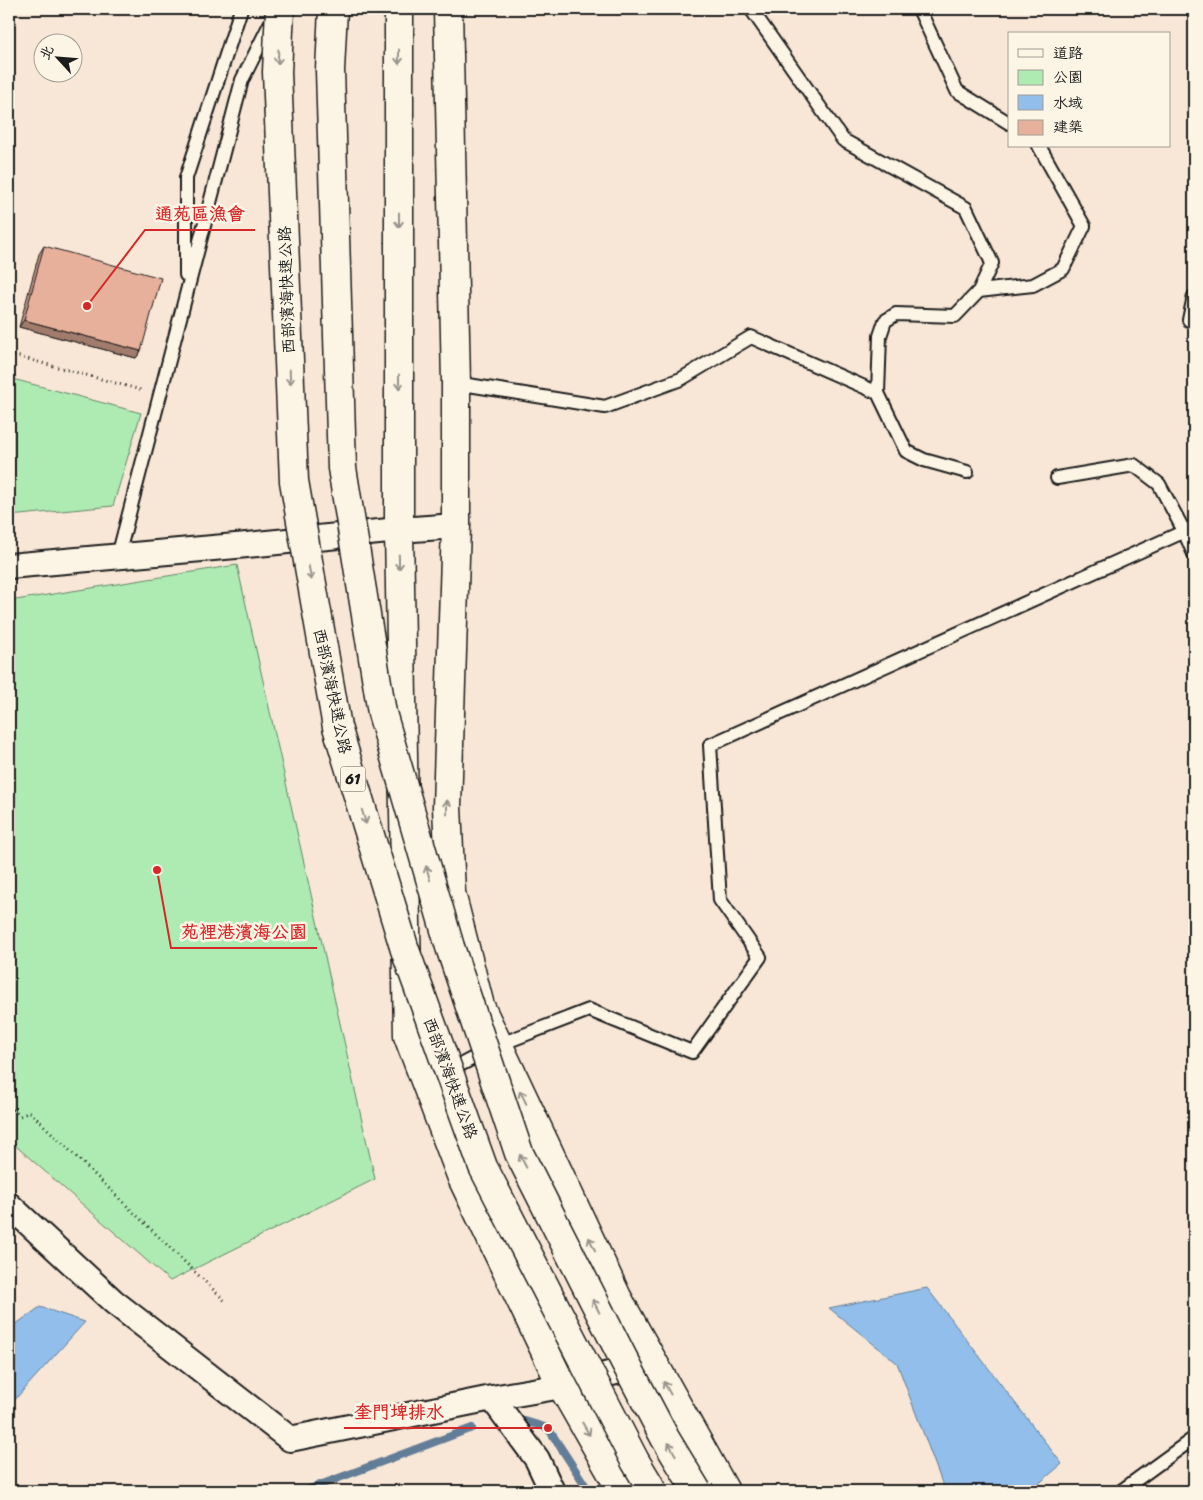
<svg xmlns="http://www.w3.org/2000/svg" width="1203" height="1500" viewBox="0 0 1203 1500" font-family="Sriracha,'LXGW WenKai TC',sans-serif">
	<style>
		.green { fill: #adebb2; stroke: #648467 }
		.water { fill: #91beeb; stroke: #627d98 }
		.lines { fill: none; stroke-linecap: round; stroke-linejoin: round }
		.stream { stroke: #627d98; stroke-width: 8 }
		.service-casing { stroke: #1c1c1c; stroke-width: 16 }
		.minor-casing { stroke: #1c1c1c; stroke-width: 28 }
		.tertiary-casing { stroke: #1c1c1c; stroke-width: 31 }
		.path { stroke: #1c1c1c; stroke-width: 3; stroke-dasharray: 1 4; stroke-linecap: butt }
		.service { stroke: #fcf5e5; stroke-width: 12 }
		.minor { stroke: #fcf5e5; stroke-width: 24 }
		.tertiary { stroke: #fcf5e5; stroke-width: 28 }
		.trunk-bridge-casing { stroke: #1c1c1c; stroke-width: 31; stroke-linecap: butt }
		.trunk-bridge { stroke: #fcf5e5; stroke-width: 28 }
		.wall { fill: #c69785; stroke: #1c1c1c }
		.shaded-wall { fill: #a17b6c; stroke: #1c1c1c }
		.building { fill: #e6b09b; stroke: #1c1c1c }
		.oneway { stroke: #97938b }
		.labels { text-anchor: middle; stroke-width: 5; stroke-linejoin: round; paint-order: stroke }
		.shield { fill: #fcf5e5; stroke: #5f5d58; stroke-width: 1 }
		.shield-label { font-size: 15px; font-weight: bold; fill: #1c1c1c }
		.street-label { font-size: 16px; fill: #1c1c1c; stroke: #fcf5e5 }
		.leader { fill: none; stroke: #d62828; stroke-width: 2 }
		.callout-dot { fill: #d62828; stroke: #fcf5e5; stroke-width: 2 }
		.callout-label { font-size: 18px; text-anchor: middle; font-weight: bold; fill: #d62828; stroke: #fcf5e5; stroke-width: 5; stroke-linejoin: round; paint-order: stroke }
	</style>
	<rect width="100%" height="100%" fill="#f8e7d6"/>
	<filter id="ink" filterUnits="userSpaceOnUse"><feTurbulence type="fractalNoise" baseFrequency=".02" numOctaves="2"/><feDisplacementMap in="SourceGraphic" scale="10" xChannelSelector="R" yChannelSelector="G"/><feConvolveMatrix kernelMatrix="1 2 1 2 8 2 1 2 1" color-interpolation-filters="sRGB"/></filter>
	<g filter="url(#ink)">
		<path class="green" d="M 9,378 L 141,413 L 113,506 L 9,516 Z
			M 237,565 L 375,1179 L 170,1281 L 9,1140 L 9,601 Z"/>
		<path class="water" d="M 927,1288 L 1062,1464 L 1030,1491 L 945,1491 L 897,1363 L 829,1308 Z
			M 40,1307 L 85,1322 L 9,1406 L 9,1329 Z"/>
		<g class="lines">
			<path class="stream" d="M 515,1418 L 548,1428 L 589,1491
				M 304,1491 L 472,1428"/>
			<defs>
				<path id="service" d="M 751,9 L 843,140 L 966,208 L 992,263 L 979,291
					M 919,9 L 957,91 L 1009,123
					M 186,275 L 186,178 L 241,9
					M 1189,320 L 1194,296
					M 456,383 L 605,407 L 681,379 L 751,337 L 878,393 L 880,336 L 885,321 L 896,314 L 955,316 L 979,291 L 1033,285 L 1063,269 L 1084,226 L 1039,146
					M 878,393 L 906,451 L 924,460 L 967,472
					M 1057,478 L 1134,465 L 1159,484 L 1184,531 L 1194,554
					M 118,556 L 242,80 L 272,20
					M 447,1072 L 498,1045 L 589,1010 L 692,1052 L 760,957 L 720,900 L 710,745 L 1194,527
					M 1121,1491 L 1194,1438"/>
				<path id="minor" d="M 9,566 L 247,545 L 399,530 L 456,526
					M 9,1205 L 114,1302 L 290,1439 L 492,1398 L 562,1386 L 647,1364
					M 492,1398 L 537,1459 L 552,1491"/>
				<path id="tertiary" d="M 399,9 L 399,530 L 408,1036 L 462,1178 L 562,1386 L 622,1491
					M 448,9 L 456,383 L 456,526 L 447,807 L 451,893 L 480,1006 L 617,1297 L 725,1491"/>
			</defs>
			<use href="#service" class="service-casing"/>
			<use href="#minor" class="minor-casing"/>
			<use href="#tertiary" class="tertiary-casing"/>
			<path class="path" d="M 9,354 L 141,390
				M 9,1106 L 20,1116 L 30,1112 L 225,1301"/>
			<use href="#service" class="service"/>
			<use href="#minor" class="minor"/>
			<use href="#tertiary" class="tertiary"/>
			<defs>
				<path id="trunk-bridge" d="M 280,9 L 277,72 L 294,481 L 337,727 L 405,950 L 483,1167 L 635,1461 L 653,1491
					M 333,9 L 330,70 L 342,468 L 382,713 L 450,947 L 519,1153 L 624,1360 L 665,1438 L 697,1491"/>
			</defs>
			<use href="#trunk-bridge" class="trunk-bridge-casing"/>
			<use href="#trunk-bridge" class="trunk-bridge"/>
		</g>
		<path class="wall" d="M 44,246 L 141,351 L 136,358 L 19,327 L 39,254 Z"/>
		<path class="shaded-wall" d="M 24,320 L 141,351 L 136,358 L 19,327 Z"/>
		<path class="building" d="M 44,246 L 161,278 L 141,351 L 24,320 Z"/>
		<defs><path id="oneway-shaft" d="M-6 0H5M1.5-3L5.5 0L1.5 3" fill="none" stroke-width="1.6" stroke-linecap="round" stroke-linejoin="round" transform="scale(1.25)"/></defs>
		<g class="oneway">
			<use href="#oneway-shaft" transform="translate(278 57) rotate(93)"/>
			<use href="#oneway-shaft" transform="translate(399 57) rotate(90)"/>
			<use href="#oneway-shaft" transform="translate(399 220) rotate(90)"/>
			<use href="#oneway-shaft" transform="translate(290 377) rotate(88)"/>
			<use href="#oneway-shaft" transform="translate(399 382) rotate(90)"/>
			<use href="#oneway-shaft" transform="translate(399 562) rotate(89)"/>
			<use href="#oneway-shaft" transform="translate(310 573) rotate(80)"/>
			<use href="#oneway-shaft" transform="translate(447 807) rotate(-91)"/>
			<use href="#oneway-shaft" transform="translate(364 817) rotate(73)"/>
			<use href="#oneway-shaft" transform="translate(428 873) rotate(-106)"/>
			<use href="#oneway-shaft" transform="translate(523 1097) rotate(-116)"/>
			<use href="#oneway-shaft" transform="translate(523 1161) rotate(-117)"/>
			<use href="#oneway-shaft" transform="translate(592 1244) rotate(-115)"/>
			<use href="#oneway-shaft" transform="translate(596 1306) rotate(-117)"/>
			<use href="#oneway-shaft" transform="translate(667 1388) rotate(-119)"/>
			<use href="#oneway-shaft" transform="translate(586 1429) rotate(60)"/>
			<use href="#oneway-shaft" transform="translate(672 1449) rotate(-120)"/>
		</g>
	</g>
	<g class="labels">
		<rect class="shield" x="340.5" y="766.5" width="25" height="25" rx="4"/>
		<g class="shield-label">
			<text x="353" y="784">61</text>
		</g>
		<g class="street-label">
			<text transform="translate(286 290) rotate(-92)" y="6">西部濱海快速公路</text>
			<text transform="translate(333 691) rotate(78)" y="6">西部濱海快速公路</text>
			<text transform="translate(451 1078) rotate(70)" y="6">西部濱海快速公路</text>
		</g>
	</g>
	<path class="leader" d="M87 306L145 230H255M157 870L171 948H317M548 1428L454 1428H344"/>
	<g class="callout-dot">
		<circle cx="87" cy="306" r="5"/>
		<circle cx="157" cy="870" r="5"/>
		<circle cx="548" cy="1428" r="5"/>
	</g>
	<g class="callout-label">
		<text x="200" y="220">通苑區漁會</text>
		<text x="244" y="938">苑裡港濱海公園</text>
		<text x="399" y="1418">奎門埤排水</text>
	</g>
	<rect width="1203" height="1500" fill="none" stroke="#fcf5e5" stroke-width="30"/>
	<rect x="15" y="15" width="1173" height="1470" fill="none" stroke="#1c1c1c" stroke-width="2" filter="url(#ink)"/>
	<rect x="1008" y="32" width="162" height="115" fill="#fcf5e5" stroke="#a29e95"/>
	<rect x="1018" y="49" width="25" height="8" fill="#fcf5e5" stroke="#a29e95"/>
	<text x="1053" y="58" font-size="15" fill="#1c1c1c">道路</text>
	<rect x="1018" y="70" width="25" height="15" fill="#adebb2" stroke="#a29e95"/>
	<text x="1053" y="82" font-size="15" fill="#1c1c1c">公園</text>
	<rect x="1018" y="95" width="25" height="15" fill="#91beeb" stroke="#a29e95"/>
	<text x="1053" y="108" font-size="15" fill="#1c1c1c">水域</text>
	<rect x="1018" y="120" width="25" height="15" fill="#e6b09b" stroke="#a29e95"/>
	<text x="1053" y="132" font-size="15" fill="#1c1c1c">建築</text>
	<g transform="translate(58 58) rotate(296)"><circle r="24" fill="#fcf5e5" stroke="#a29e95"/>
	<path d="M0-4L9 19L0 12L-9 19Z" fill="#1c1c1c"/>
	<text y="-8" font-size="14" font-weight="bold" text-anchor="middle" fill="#1c1c1c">北</text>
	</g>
</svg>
